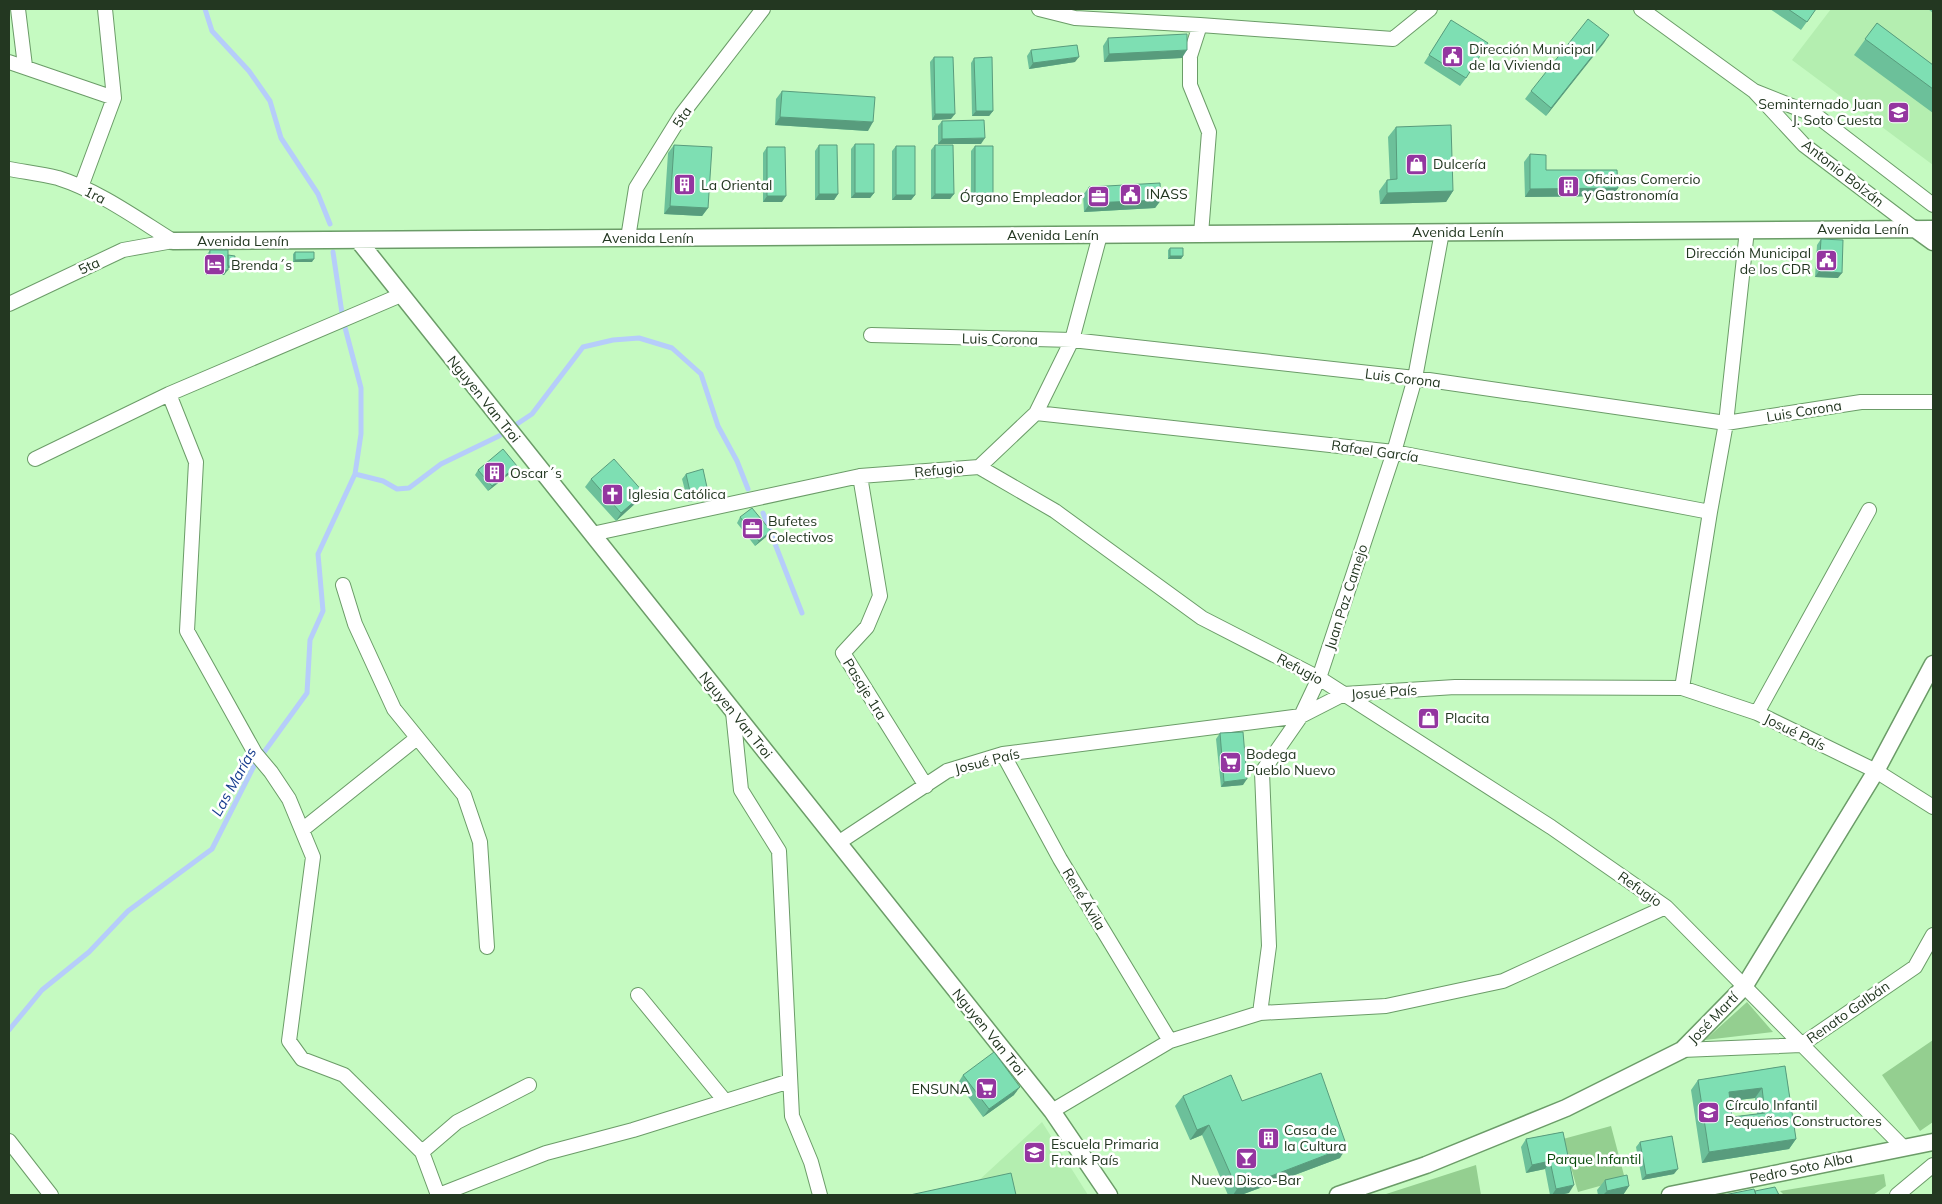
<svg xmlns="http://www.w3.org/2000/svg" width="1942" height="1204" viewBox="0 0 1942 1204" font-family="Mulish,sans-serif">
	<style>
		.built { fill: #b4eeb0 }
		.green { fill: #94cf90 }
		.lines { fill: none; stroke-linecap: round; stroke-linejoin: round }
		.stream { stroke: #b6cdfa; stroke-width: 5 }
		.minor-casing { stroke: #6b9c68; stroke-width: 16 }
		.tertiary-casing { stroke: #6b9c68; stroke-width: 19 }
		.minor { stroke: #fff; stroke-width: 14 }
		.tertiary { stroke: #fff; stroke-width: 16 }
		.wall { fill: #6cc09a; fill-rule: evenodd }
		.shaded-wall { fill: #589c7d }
		.building { fill: #7edfb3; stroke: #589c7d; fill-rule: evenodd }
		.labels { text-anchor: middle; stroke-width: 5; stroke-linejoin: round; paint-order: stroke }
		.poi-label { font-size: 14px; fill: #233721; stroke: #fff; text-anchor: start }
		.street-label { font-size: 14px; fill: #233721; stroke: #fff }
		.park-label { font-size: 14px; fill: #074a08; stroke: #fff }
		.water-label { font-size: 15px; font-style: italic; fill: #183e8f; stroke: #fff }
	</style>
	<rect width="100%" height="100%" fill="#c5fac1"/>
	<path class="built" d="M 1831,9 L 1933,9 L 1933,165 L 1792,60 Z
		M 1042,1122 L 1088,1195 L 925,1195 L 977,1182 Z"/>
	<path class="green" d="M 1747,1002 L 1773,1032 L 1705,1040 Z
		M 1933,1040 L 1933,1122 L 1920,1131 L 1882,1075 Z
		M 1611,1126 L 1625,1179 L 1578,1192 L 1563,1139 Z
		M 1476,1165 L 1481,1195 L 1383,1195 Z
		M 1884,1174 L 1886,1186 L 1873,1195 L 1784,1195 L 1780,1191 Z"/>
	<g class="lines">
		<path class="stream" d="M 205,9 L 212,31 L 249,71 L 270,101 L 281,138 L 318,194 L 330,224
			M 333,252 L 343,320 L 361,388 L 361,434 L 355,474
			M 763,513 L 802,613
			M 9,1030 L 42,990 L 89,952 L 128,911 L 212,849 L 254,766 L 307,693 L 310,640 L 323,611 L 318,554 L 355,474 L 383,481 L 397,489 L 409,488 L 441,464 L 499,436 L 532,414 L 583,347 L 613,340 L 639,338 L 672,348 L 701,374 L 718,426 L 737,461 L 748,489"/>
		<defs>
			<path id="minor" d="M 18,9 L 25,66
				M 1039,9 L 1075,18 L 1200,25 L 1393,39 L 1430,9
				M 1641,9 L 1754,91
				M 1200,25 L 1190,56 L 1190,85 L 1209,132 L 1201,234
				M 9,62 L 114,98
				M 9,169 C 25,172 42,174 58,178 C 99,191 136,218 173,241
				M 81,187 L 114,98 L 105,9
				M 1915,229 L 1804,145 L 1754,91 L 1817,116 L 1933,205
				M 628,238 L 636,188 L 682,114 L 763,9
				M 9,304 L 123,250 L 173,241
				M 871,335 L 1072,340 L 1415,378 L 1726,423 L 1861,402 L 1933,402
				M 169,394 L 196,462 L 187,631 L 255,753 L 271,772 L 289,799 L 313,857 L 289,1041 L 302,1059 L 344,1075 L 422,1152 L 438,1195
				M 1036,413 L 1394,452 L 1710,512
				M 35,459 L 169,394 L 401,295
				M 979,467 L 1036,413 L 1072,340 L 1100,235
				M 860,476 L 880,596 L 867,627 L 843,653 L 926,786
				M 592,534 L 860,476 L 979,467 L 1055,511 L 1202,618 L 1319,678 L 1551,827 L 1666,907 L 1903,1147
				M 343,585 L 355,624 L 394,709 L 464,795 L 480,842 L 487,947
				M 1682,688 L 1710,512 L 1726,423 L 1747,230
				M 733,712 L 741,790 L 779,851 L 792,1116 L 811,1162 L 820,1195
				M 1757,713 L 1869,510
				M 1003,754 L 1060,859 L 1170,1041
				M 302,830 L 417,738
				M 838,843 L 947,771 L 1003,754 L 1301,716 L 1344,694 L 1455,687 L 1682,688 L 1757,713 L 1876,771 L 1933,807
				M 638,995 L 725,1101
				M 1260,1013 L 1269,946 L 1262,772 L 1301,716 L 1319,678 L 1394,452 L 1415,378 L 1442,232
				M 1682,1050 L 1801,1045 L 1915,967 L 1933,935
				M 1052,1111 L 1170,1041 L 1260,1013 L 1386,1006 L 1503,981 L 1666,907
				M 9,1141 L 51,1195
				M 422,1152 L 457,1122 L 529,1085
				M 439,1195 L 546,1153 L 633,1130 L 790,1081
				M 1897,1195 L 1933,1165"/>
			<path id="tertiary" d="M 1915,229 L 1933,242
				M 358,240 L 1052,1111 L 1109,1195
				M 173,241 L 1933,229
				M 1338,1195 L 1426,1165 L 1566,1108 L 1682,1050 L 1744,987 L 1876,771 L 1933,664
				M 1670,1195 L 1933,1142"/>
		</defs>
		<use href="#minor" class="minor-casing"/>
		<use href="#tertiary" class="tertiary-casing"/>
		<use href="#minor" class="minor"/>
		<use href="#tertiary" class="tertiary"/>
	</g>
	<path class="wall" d="M 1770,9 L 1816,9 L 1801,30 Z
		M 1928,9 L 1933,9 L 1933,13 Z
		M 1451,20 L 1466,78 L 1460,86 L 1424,63 Z
		M 1877,23 L 1933,65 L 1933,113 L 1854,55 Z
		M 1609,35 L 1546,116 L 1525,99 L 1531,91 Z
		M 1108,38 L 1182,58 L 1104,62 L 1103,46 Z
		M 1031,50 L 1075,62 L 1029,69 L 1027,56 Z
		M 934,57 L 951,119 L 932,120 L 930,62 Z
		M 974,58 L 993,111 L 989,116 L 972,116 L 971,63 Z
		M 782,91 L 868,131 L 775,125 L 776,99 Z
		M 942,121 L 981,144 L 938,144 L 938,126 Z
		M 1396,127 L 1453,191 L 1446,202 L 1380,204 L 1379,191 L 1387,180 L 1390,180 L 1388,137 Z
		M 855,144 L 874,193 L 870,198 L 851,198 L 851,149 Z
		M 674,145 L 708,208 L 702,216 L 664,214 L 668,153 Z
		M 819,145 L 838,194 L 834,200 L 815,200 L 815,151 Z
		M 935,145 L 954,194 L 950,199 L 931,199 L 931,150 Z
		M 896,146 L 915,195 L 911,200 L 892,200 L 892,151 Z
		M 975,146 L 990,200 L 971,200 L 971,151 Z
		M 767,147 L 782,202 L 763,202 L 763,153 Z
		M 1530,154 L 1546,170 L 1618,188 L 1612,196 L 1525,197 L 1524,162 Z
		M 1089,187 L 1161,200 L 1155,208 L 1084,212 L 1083,195 Z
		M 1821,239 L 1838,278 L 1815,277 L 1817,245 Z
		M 1170,248 L 1183,256 L 1181,259 L 1168,259 L 1168,250 Z
		M 210,250 L 228,256 L 233,268 L 228,268 L 224,275 L 206,275 L 206,256 Z
		M 295,252 L 312,262 L 293,262 L 293,254 Z
		M 478,470 L 513,471 L 488,491 L 475,475 Z
		M 686,474 L 705,498 L 688,502 L 682,479 Z
		M 591,479 L 638,501 L 616,521 L 585,487 Z
		M 740,517 L 771,531 L 767,536 L 755,546 L 737,523 Z
		M 1220,733 L 1243,785 L 1221,787 L 1216,739 Z
		M 1785,1066 L 1796,1139 L 1789,1149 L 1702,1163 L 1691,1090 L 1698,1080 ZM 1755,1098 L 1757,1114 L 1732,1117 L 1730,1101 Z
		M 963,1075 L 1014,1095 L 983,1117 L 958,1083 Z
		M 1183,1096 L 1242,1101 L 1340,1158 L 1241,1195 L 1228,1195 L 1202,1135 L 1190,1140 L 1175,1106 Z
		M 1563,1132 L 1569,1193 L 1559,1195 L 1550,1195 L 1545,1169 L 1526,1173 L 1521,1147 L 1526,1139 Z
		M 1640,1142 L 1674,1174 L 1642,1180 L 1636,1147 Z
		M 1605,1180 L 1629,1186 L 1623,1195 L 1598,1195 L 1597,1190 Z"/>
	<path class="shaded-wall" d="M 1609,35 L 1604,43 L 1546,116 L 1551,108 Z
		M 1187,50 L 1182,58 L 1104,62 L 1109,54 Z
		M 1079,57 L 1075,62 L 1029,69 L 1033,63 Z
		M 976,111 L 993,111 L 989,116 L 972,116 Z
		M 935,114 L 955,114 L 951,119 L 932,120 Z
		M 780,117 L 873,122 L 868,131 L 775,125 Z
		M 985,138 L 981,144 L 938,144 L 942,139 Z
		M 1618,188 L 1612,196 L 1525,197 L 1530,189 Z
		M 1453,191 L 1446,202 L 1380,204 L 1387,193 Z
		M 855,193 L 874,193 L 870,198 L 851,198 Z
		M 819,194 L 838,194 L 834,200 L 815,200 Z
		M 935,194 L 954,194 L 950,199 L 931,199 Z
		M 896,195 L 915,195 L 911,200 L 892,200 Z
		M 975,195 L 993,195 L 990,200 L 971,200 Z
		M 767,196 L 786,196 L 782,202 L 763,202 Z
		M 1161,200 L 1155,208 L 1084,212 L 1090,203 Z
		M 670,206 L 708,208 L 702,216 L 664,214 Z
		M 1170,256 L 1183,256 L 1181,259 L 1168,259 Z
		M 314,259 L 312,262 L 293,262 L 295,260 Z
		M 228,266 L 234,266 L 233,268 L 226,268 Z
		M 209,270 L 228,270 L 224,275 L 206,275 Z
		M 1819,271 L 1842,273 L 1838,278 L 1815,277 Z
		M 517,466 L 513,471 L 488,491 L 492,486 Z
		M 708,492 L 705,498 L 688,502 L 691,496 Z
		M 644,493 L 638,501 L 616,521 L 621,513 Z
		M 771,531 L 767,536 L 755,546 L 759,541 Z
		M 1247,779 L 1243,785 L 1221,787 L 1224,782 Z
		M 1020,1087 L 1014,1095 L 983,1117 L 989,1109 Z
		M 1762,1088 L 1755,1098 L 1722,1102 L 1729,1092 Z
		M 1209,1125 L 1202,1135 L 1190,1140 L 1197,1130 Z
		M 1796,1139 L 1789,1149 L 1702,1163 L 1709,1152 Z
		M 1347,1147 L 1340,1158 L 1241,1195 L 1233,1195 L 1237,1189 Z
		M 1550,1161 L 1545,1169 L 1526,1173 L 1532,1165 Z
		M 1678,1169 L 1674,1174 L 1642,1180 L 1646,1175 Z
		M 1574,1185 L 1569,1193 L 1559,1195 L 1552,1195 L 1556,1189 Z
		M 1629,1186 L 1623,1195 L 1603,1195 L 1607,1191 Z"/>
	<path class="building" d="M 1788,9 L 1816,9 L 1807,22 Z
		M 1588,19 L 1609,35 L 1551,108 L 1531,91 Z
		M 1451,20 L 1488,43 L 1466,78 L 1429,55 Z
		M 1877,23 L 1933,65 L 1933,89 L 1865,39 Z
		M 1187,34 L 1187,50 L 1109,54 L 1108,38 Z
		M 1077,45 L 1079,57 L 1033,63 L 1031,50 Z
		M 934,57 L 953,57 L 955,114 L 935,114 Z
		M 992,57 L 993,111 L 976,111 L 974,58 Z
		M 782,91 L 875,97 L 873,122 L 780,117 Z
		M 984,120 L 985,138 L 942,139 L 942,121 Z
		M 1451,125 L 1453,191 L 1387,193 L 1387,180 L 1397,179 L 1396,127 Z
		M 855,144 L 874,144 L 874,193 L 855,193 Z
		M 674,145 L 712,147 L 708,208 L 670,206 Z
		M 819,145 L 837,145 L 838,194 L 819,194 Z
		M 935,145 L 953,145 L 954,194 L 935,194 Z
		M 896,146 L 915,146 L 915,195 L 896,195 Z
		M 975,146 L 993,146 L 993,195 L 975,195 Z
		M 767,147 L 785,147 L 786,196 L 767,196 Z
		M 1530,154 L 1546,155 L 1546,170 L 1617,170 L 1618,188 L 1530,189 Z
		M 1160,183 L 1161,200 L 1090,203 L 1089,187 Z
		M 1821,239 L 1843,240 L 1842,273 L 1819,271 Z
		M 1170,248 L 1183,248 L 1183,256 L 1170,256 Z
		M 210,250 L 228,250 L 228,270 L 209,270 Z
		M 295,252 L 314,252 L 314,259 L 295,260 Z
		M 228,255 L 235,256 L 234,266 L 228,266 Z
		M 503,449 L 517,466 L 492,486 L 478,470 Z
		M 614,459 L 644,493 L 621,513 L 591,479 Z
		M 703,469 L 708,492 L 691,496 L 686,474 Z
		M 752,508 L 771,531 L 759,541 L 740,517 Z
		M 1243,732 L 1247,779 L 1224,782 L 1220,733 Z
		M 994,1052 L 1020,1087 L 989,1109 L 963,1075 Z
		M 1785,1066 L 1796,1139 L 1709,1152 L 1698,1080 ZM 1762,1088 L 1765,1113 L 1732,1117 L 1729,1092 Z
		M 1321,1073 L 1347,1147 L 1237,1189 L 1209,1125 L 1197,1130 L 1183,1096 L 1231,1075 L 1242,1101 Z
		M 1563,1132 L 1574,1185 L 1556,1189 L 1550,1161 L 1532,1165 L 1526,1139 Z
		M 1672,1136 L 1678,1169 L 1646,1175 L 1640,1142 Z
		M 1011,1173 L 1016,1195 L 910,1195 Z
		M 1627,1175 L 1629,1186 L 1607,1191 L 1605,1180 Z
		M 1775,1187 L 1779,1195 L 1756,1195 L 1755,1191 Z
		M 1754,1189 L 1756,1195 L 1724,1195 Z"/>
	<defs>
		<symbol id="civic-square" viewBox="-11 -11 22 22"><rect x="-9" y="-9" width="18" height="18" rx="4" fill="#9436a0" stroke="#fff"/><path d="M-.6-6.5H3V-4.5H.6V-3L4-1V1h2V6H-6V1h2V-1L-.6-3ZM-1.2 2.5V6h2.4V2.5Z" fill="#fff"/></symbol>
		<symbol id="school-square" viewBox="-11 -11 22 22"><rect x="-9" y="-9" width="18" height="18" rx="4" fill="#9436a0" stroke="#fff"/><path d="M0-5L7-2L0 1L-7-2ZM-4 1L0 2.5L4 1V4Q0 6-4 4Z" fill="#fff"/></symbol>
		<symbol id="shop-square" viewBox="-11 -11 22 22"><rect x="-9" y="-9" width="18" height="18" rx="4" fill="#9436a0" stroke="#fff"/><path d="M-5-2.5h2.3a2.7 3.5 0 0 1 5.4 0H5L5.5 6h-11ZM-1.5-2.5h3a1.5 2.3 0 0 0-3 0Z" fill="#fff"/></symbol>
		<symbol id="building-square" viewBox="-11 -11 22 22"><rect x="-9" y="-9" width="18" height="18" rx="4" fill="#9436a0" stroke="#fff"/><path d="M-4-6H4V6H1V3H-1V6H-4ZM-2.5-4.3h1.7v1.8h-1.7ZM.8-4.3h1.7v1.8H.8ZM-2.5-1h1.7V.8h-1.7ZM.8-1h1.7V.8H.8Z" fill="#fff"/></symbol>
		<symbol id="office-square" viewBox="-11 -11 22 22"><rect x="-9" y="-9" width="18" height="18" rx="4" fill="#9436a0" stroke="#fff"/><path d="M-6-3h4V-5.5h4V-3h4V5H-6ZM-1-4.5V-3h2v-1.5ZM-6 0V1H6V0Z" fill="#fff"/></symbol>
		<symbol id="hotel-square" viewBox="-11 -11 22 22"><rect x="-9" y="-9" width="18" height="18" rx="4" fill="#9436a0" stroke="#fff"/><path d="M-6-4.5h1.5V1H6V5H4.5V3h-9V5H-6ZM-4 0a1.8 1.8 0 1 1 3.6 0ZM.5 0V-2.5h3Q6-2.5 6 0Z" fill="#fff"/></symbol>
		<symbol id="church-square" viewBox="-11 -11 22 22"><rect x="-9" y="-9" width="18" height="18" rx="4" fill="#9436a0" stroke="#fff"/><path d="M-1.2-6h2.4v3.5h3.3v2.4h-3.3V6h-2.4V-.1h-3.3v-2.4h3.3Z" fill="#fff"/></symbol>
		<symbol id="supermarket-square" viewBox="-11 -11 22 22"><rect x="-9" y="-9" width="18" height="18" rx="4" fill="#9436a0" stroke="#fff"/><path d="M-6-5.5h2.5l.6 2H6L4.5 2H-2.5L-4.4-4H-6ZM-1.5 3.2a1.3 1.3 0 1 0 .1 0ZM3 3.2a1.3 1.3 0 1 0 .1 0Z" fill="#fff"/></symbol>
		<symbol id="bar-square" viewBox="-11 -11 22 22"><rect x="-9" y="-9" width="18" height="18" rx="4" fill="#9436a0" stroke="#fff"/><path d="M-6-5H6L.8 .8V4.5H3.5V6h-7V4.5H-.8V.8Z" fill="#fff"/></symbol>
	</defs>
	<g fill-rule="evenodd">
		<use href="#civic-square" x="1440" y="44" width="25" height="25"/>
		<use href="#school-square" x="1886" y="100" width="25" height="25"/>
		<use href="#shop-square" x="1404" y="152" width="25" height="25"/>
		<use href="#building-square" x="672" y="172" width="25" height="25"/>
		<use href="#building-square" x="1556" y="174" width="25" height="25"/>
		<use href="#civic-square" x="1118" y="182" width="25" height="25"/>
		<use href="#office-square" x="1086" y="184" width="25" height="25"/>
		<use href="#civic-square" x="1814" y="248" width="25" height="25"/>
		<use href="#hotel-square" x="202" y="252" width="25" height="25"/>
		<use href="#building-square" x="482" y="460" width="25" height="25"/>
		<use href="#church-square" x="600" y="482" width="25" height="25"/>
		<use href="#office-square" x="740" y="516" width="25" height="25"/>
		<use href="#shop-square" x="1416" y="706" width="25" height="25"/>
		<use href="#supermarket-square" x="1218" y="750" width="25" height="25"/>
		<use href="#supermarket-square" x="974" y="1076" width="25" height="25"/>
		<use href="#school-square" x="1696" y="1100" width="25" height="25"/>
		<use href="#building-square" x="1256" y="1126" width="25" height="25"/>
		<use href="#school-square" x="1022" y="1140" width="25" height="25"/>
		<use href="#bar-square" x="1234" y="1146" width="25" height="25"/>
	</g>
	<g class="labels">
		<g class="poi-label">
			<text x="1469" y="54">Dirección Municipal<tspan x="1469" dy="16">de la Vivienda</tspan></text>
			<text x="1882" y="109" text-anchor="end">Seminternado Juan<tspan x="1882" dy="16">J. Soto Cuesta</tspan></text>
			<text x="1433" y="169">Dulcería</text>
			<text x="1584" y="184">Oficinas Comercio<tspan x="1584" dy="16">y Gastronomía</tspan></text>
			<text x="701" y="190">La Oriental</text>
			<text x="1146" y="199">INASS</text>
			<text x="1082" y="202" text-anchor="end">Órgano Empleador</text>
			<text x="1811" y="258" text-anchor="end">Dirección Municipal<tspan x="1811" dy="16">de los CDR</tspan></text>
			<text x="231" y="270">Brenda´s</text>
			<text x="510" y="478">Oscar´s</text>
			<text x="628" y="499">Iglesia Católica</text>
			<text x="768" y="526">Bufetes<tspan x="768" dy="16">Colectivos</tspan></text>
			<text x="1445" y="723">Placita</text>
			<text x="1246" y="759">Bodega<tspan x="1246" dy="16">Pueblo Nuevo</tspan></text>
			<text x="970" y="1094" text-anchor="end">ENSUNA</text>
			<text x="1725" y="1110">Círculo Infantil<tspan x="1725" dy="16">Pequeños Constructores</tspan></text>
			<text x="1284" y="1135">Casa de<tspan x="1284" dy="16">la Cultura</tspan></text>
			<text x="1051" y="1149">Escuela Primaria<tspan x="1051" dy="16">Frank País</tspan></text>
			<text x="1246" y="1185" text-anchor="middle">Nueva Disco-Bar</text>
		</g>
		<g class="street-label">
			<text transform="translate(682 117) rotate(-56)" y="5">5ta</text>
			<text transform="translate(1843 173) rotate(38)" y="5">Antonio Bolzán</text>
			<text transform="translate(95 195) rotate(27)" y="5">1ra</text>
			<text x="1863" y="234">Avenida Lenín</text>
			<text x="1458" y="237">Avenida Lenín</text>
			<text x="1053" y="240">Avenida Lenín</text>
			<text x="648" y="243">Avenida Lenín</text>
			<text x="243" y="246">Avenida Lenín</text>
			<text transform="translate(89 266) rotate(-25)" y="5">5ta</text>
			<text transform="translate(1000 339) rotate(1)" y="5">Luis Corona</text>
			<text transform="translate(1403 378) rotate(7)" y="5">Luis Corona</text>
			<text transform="translate(484 399) rotate(51)" y="5">Nguyen Van Troi</text>
			<text transform="translate(1804 411) rotate(-9)" y="5">Luis Corona</text>
			<text transform="translate(1375 451) rotate(8)" y="5">Rafael García</text>
			<text transform="translate(939 470) rotate(-5)" y="5">Refugio</text>
			<text transform="translate(1346 597) rotate(-72)" y="5">Juan Paz Camejo</text>
			<text transform="translate(1300 669) rotate(28)" y="5">Refugio</text>
			<text transform="translate(865 689) rotate(58)" y="5">Pasaje 1ra</text>
			<text transform="translate(1384 692) rotate(-4)" y="5">Josué País</text>
			<text transform="translate(736 715) rotate(51)" y="5">Nguyen Van Troi</text>
			<text transform="translate(1795 732) rotate(26)" y="5">Josué País</text>
			<text transform="translate(987 761) rotate(-14)" y="5">Josué País</text>
			<text transform="translate(1640 889) rotate(35)" y="5">Refugio</text>
			<text transform="translate(1084 899) rotate(59)" y="5">René Ávila</text>
			<text transform="translate(1848 1012) rotate(-35)" y="5">Renato Galbán</text>
			<text transform="translate(1713 1018) rotate(-46)" y="5">José Martí</text>
			<text transform="translate(989 1032) rotate(51)" y="5">Nguyen Van Troi</text>
			<text transform="translate(1801 1168) rotate(-12)" y="5">Pedro Soto Alba</text>
		</g>
		<g class="park-label">
			<text x="1594" y="1164">Parque Infantil</text>
		</g>
		<g class="water-label">
			<text transform="translate(234 782) rotate(-61)" y="5">Las Marías</text>
		</g>
	</g>
	<rect width="1942" height="1204" fill="none" stroke="#233721" stroke-width="20"/>
</svg>
